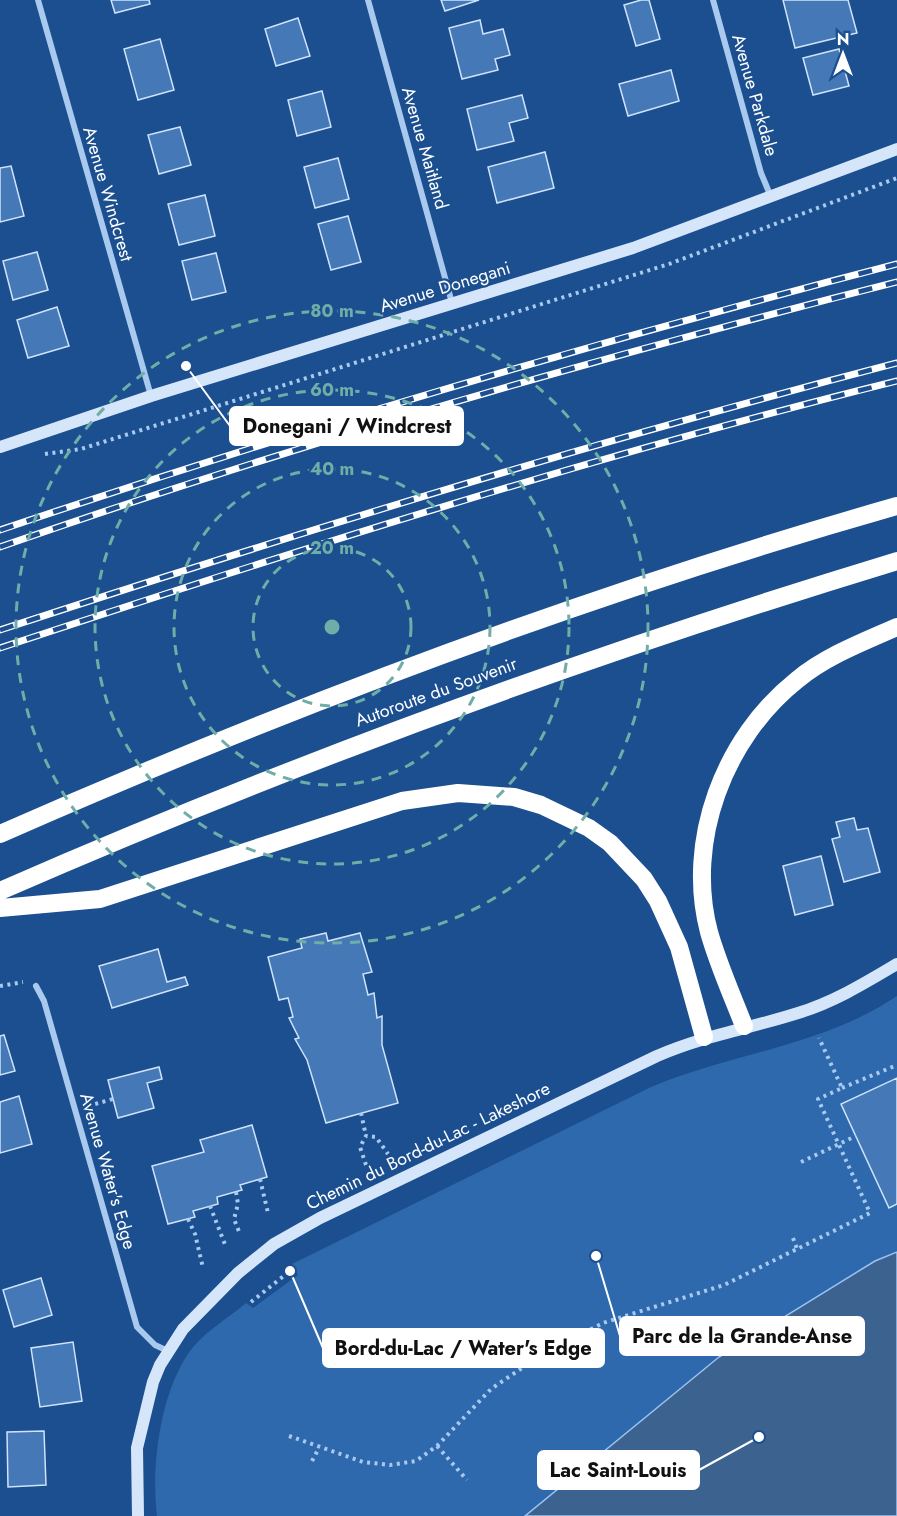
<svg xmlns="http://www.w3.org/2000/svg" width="897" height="1516" viewBox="0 0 897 1516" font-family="Jost,sans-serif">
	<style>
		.green { fill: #2e69ad }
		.water { fill: #3c6290; stroke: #9cc4f0; stroke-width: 1.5 }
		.building { fill: #4478b7; stroke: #cfe3fa; stroke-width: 1.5 }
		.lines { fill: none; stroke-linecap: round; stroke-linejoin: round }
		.path { stroke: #a9c9ee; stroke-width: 4; stroke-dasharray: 3 4.5; stroke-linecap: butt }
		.street { stroke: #a9c9ee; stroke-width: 6 }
		.secondary { stroke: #d6e6fa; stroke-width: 12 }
		.highway { stroke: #fff; stroke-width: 18 }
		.rail-casing { stroke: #fff; stroke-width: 7 }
		.rail { stroke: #1b4f8f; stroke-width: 4.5; stroke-dasharray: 14; stroke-linecap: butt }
		.ring { fill: none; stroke: #6fada8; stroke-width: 3; stroke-dasharray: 10 8 }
		.labels { text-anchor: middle; stroke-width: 4.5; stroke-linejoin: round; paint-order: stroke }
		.street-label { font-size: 18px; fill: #fff; stroke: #1b4f8f }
		.centre { fill: #6fada8; stroke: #1b4f8f; stroke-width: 3 }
		.ring-label { font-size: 18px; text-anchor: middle; font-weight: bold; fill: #6fada8; stroke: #1b4f8f; stroke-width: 4.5; stroke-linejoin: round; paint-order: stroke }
		.leader { fill: none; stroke: #fff; stroke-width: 2 }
		.callout-dot { fill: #fff; stroke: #1b4f8f; stroke-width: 2 }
		.callout { fill: #fff; stroke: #fff; stroke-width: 2 }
		.callout-label { font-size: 20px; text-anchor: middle; font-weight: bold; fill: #111 }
	</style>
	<rect width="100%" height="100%" fill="#1b4f8f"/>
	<path class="green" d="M 897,996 L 897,1252 L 875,1261 L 719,1357 L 525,1516 L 157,1516 C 151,1466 160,1393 190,1351 C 203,1333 228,1318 246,1303 L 253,1308 L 298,1275 L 292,1264 L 651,1087 C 732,1053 823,1046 897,996 Z"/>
	<path class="water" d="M 897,1252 L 897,1516 L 525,1516 L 719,1357 L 875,1261 Z"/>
	<path class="building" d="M 111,0 L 149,0 L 150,4 L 115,13 Z
		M 441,0 L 479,0 L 445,11 Z
		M 641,0 L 649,0 L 660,39 L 636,46 L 624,5 Z
		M 783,0 L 848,0 L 857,33 L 795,48 Z
		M 298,18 L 310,56 L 276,66 L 265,29 Z
		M 480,20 L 483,34 L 503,29 L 510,55 L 495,59 L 498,70 L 462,79 L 449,28 Z
		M 160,39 L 174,90 L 138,100 L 124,49 Z
		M 839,49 L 849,86 L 813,95 L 803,58 Z
		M 671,70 L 679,101 L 628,116 L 619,84 Z
		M 322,91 L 331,127 L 297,136 L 288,100 Z
		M 522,95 L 528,118 L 509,123 L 514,141 L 477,150 L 467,109 Z
		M 180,127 L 191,165 L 159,174 L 148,135 Z
		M 545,152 L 554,188 L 497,203 L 488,167 Z
		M 338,158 L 349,199 L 315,208 L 304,167 Z
		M 11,166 L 24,216 L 0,222 L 0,168 Z
		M 205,195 L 215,236 L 179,245 L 168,204 Z
		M 348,216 L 361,262 L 331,270 L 318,224 Z
		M 37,252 L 48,290 L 13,300 L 3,261 Z
		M 216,253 L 226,292 L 192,300 L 182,261 Z
		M 57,307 L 69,346 L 28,358 L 17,320 Z
		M 854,818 L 857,830 L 868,828 L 880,872 L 844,882 L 832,839 L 840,837 L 836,822 Z
		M 821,856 L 833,905 L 795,915 L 783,866 Z
		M 326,933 L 328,941 L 360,933 L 372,972 L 363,974 L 368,995 L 374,993 L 377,1018 L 382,1016 L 382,1045 L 398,1103 L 326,1123 L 307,1060 L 295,1039 L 299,1038 L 289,1018 L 293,1017 L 288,998 L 279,1000 L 268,957 L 302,948 L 300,939 Z
		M 158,949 L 167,982 L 185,977 L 188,985 L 112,1008 L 99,966 Z
		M 4,1035 L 15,1071 L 0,1075 L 0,1036 Z
		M 159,1067 L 162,1079 L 147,1083 L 154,1108 L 118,1118 L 108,1080 Z
		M 897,1078 L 897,1204 L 889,1208 L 841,1104 Z
		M 19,1096 L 32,1144 L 0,1153 L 0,1102 Z
		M 252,1125 L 267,1177 L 240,1185 L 242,1190 L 217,1197 L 218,1204 L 193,1211 L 195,1217 L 168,1224 L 152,1166 L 204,1152 L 200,1140 Z
		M 41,1278 L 52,1315 L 14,1327 L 3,1290 Z
		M 73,1342 L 82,1401 L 40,1407 L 31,1348 Z
		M 44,1431 L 46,1485 L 8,1487 L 7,1432 Z"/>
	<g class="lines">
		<path class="path" d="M 45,454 L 81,449 L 669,264 L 897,178
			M 0,986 L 23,982
			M 842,1088 L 897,1065
			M 88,1106 L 113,1099
			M 361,1113 L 366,1136
			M 801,1162 L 856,1136
			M 366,1165 L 360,1147 L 366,1136 L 376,1137 L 388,1154
			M 260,1179 L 268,1213
			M 236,1192 L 238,1204 L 234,1219 L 240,1234
			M 210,1206 L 226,1247
			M 188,1219 L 195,1234 L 203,1268
			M 793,1238 L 797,1249
			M 251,1302 L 290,1271
			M 289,1436 L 363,1462 L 390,1465 L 416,1461 L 437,1446 L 491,1389 L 544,1353 L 603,1323 L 724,1285 L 870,1213 L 818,1099 L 842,1088 L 819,1038
			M 437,1446 L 467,1480
			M 312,1461 L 319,1448"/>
		<path class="street" d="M 38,0 L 151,396
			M 368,0 L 452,303
			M 713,0 L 761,173 L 771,197
			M 36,986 L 44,1001 L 137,1327 L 155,1345 L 168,1351"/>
		<path class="secondary" d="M 0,447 L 151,396 L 633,248 L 897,149
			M 138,1516 L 137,1448 L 153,1382 L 160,1365 L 183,1329 L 238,1273 L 274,1244 L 320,1218 L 657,1056 C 703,1036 751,1028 798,1013 C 834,1002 865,983 897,964"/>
		<path class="highway" d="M 0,834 C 291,706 591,593 897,506
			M 0,891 C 293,763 591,654 897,561
			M 0,908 L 100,899 L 402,801 L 458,793 L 514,797 L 541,805 L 589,828 L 610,843 L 644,879 L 658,901 L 679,947 L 704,1037
			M 744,1026 C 732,995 718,964 709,932 C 685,841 724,738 797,680 C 826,656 863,642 897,627"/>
		<defs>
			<path id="rail" d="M 0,530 C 296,430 595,342 897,264
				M 0,547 C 293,445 596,358 897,282
				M 0,630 C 297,533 595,441 897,363
				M 0,648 C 296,550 594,456 897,381"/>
		</defs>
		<use href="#rail" class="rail-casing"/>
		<use href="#rail" class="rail"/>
	</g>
	<g class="ring">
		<circle cx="332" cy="627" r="79"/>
		<circle cx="332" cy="627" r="158"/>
		<circle cx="332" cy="627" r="237"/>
		<circle cx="332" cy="627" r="316"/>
	</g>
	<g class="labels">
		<g class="street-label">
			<text transform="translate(755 95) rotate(74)" y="6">Avenue Parkdale</text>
			<text transform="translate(425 148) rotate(74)" y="6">Avenue Maitland</text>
			<text transform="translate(108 194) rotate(74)" y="6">Avenue Windcrest</text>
			<text transform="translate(445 287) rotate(-17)" y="6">Avenue Donegani</text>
			<text transform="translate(436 692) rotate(-20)" y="6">Autoroute du Souvenir</text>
			<text transform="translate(428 1146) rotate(-26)" y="6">Chemin du Bord-du-Lac - Lakeshore</text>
			<text transform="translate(108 1171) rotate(74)" y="6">Avenue Water's Edge</text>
		</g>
	</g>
	<circle cx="332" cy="627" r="9" class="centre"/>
	<g class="ring-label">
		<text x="332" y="317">80 m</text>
		<text x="332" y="396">60 m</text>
		<text x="332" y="475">40 m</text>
		<text x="332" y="554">20 m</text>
	</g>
	<path class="leader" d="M186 366L230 426M596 1256L620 1336M290 1271L323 1348M759 1437L699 1470"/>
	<g class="callout-dot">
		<circle cx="186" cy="366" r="6"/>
		<circle cx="596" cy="1256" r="6"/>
		<circle cx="290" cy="1271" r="6"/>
		<circle cx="759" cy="1437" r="6"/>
	</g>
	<g class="callout">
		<rect x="230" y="407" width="233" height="38" rx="6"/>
		<rect x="620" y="1317" width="244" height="38" rx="6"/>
		<rect x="323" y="1329" width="281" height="38" rx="6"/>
		<rect x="538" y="1451" width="161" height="38" rx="6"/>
	</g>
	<g class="callout-label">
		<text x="347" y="433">Donegani / Windcrest</text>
		<text x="742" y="1343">Parc de la Grande-Anse</text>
		<text x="463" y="1355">Bord-du-Lac / Water's Edge</text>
		<text x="618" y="1477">Lac Saint-Louis</text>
	</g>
	<g transform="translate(843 54)" stroke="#1b4f8f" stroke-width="4.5" paint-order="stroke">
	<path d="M0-4.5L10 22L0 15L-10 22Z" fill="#ffffff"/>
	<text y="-9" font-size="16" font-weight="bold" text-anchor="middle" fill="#ffffff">N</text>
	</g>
</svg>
